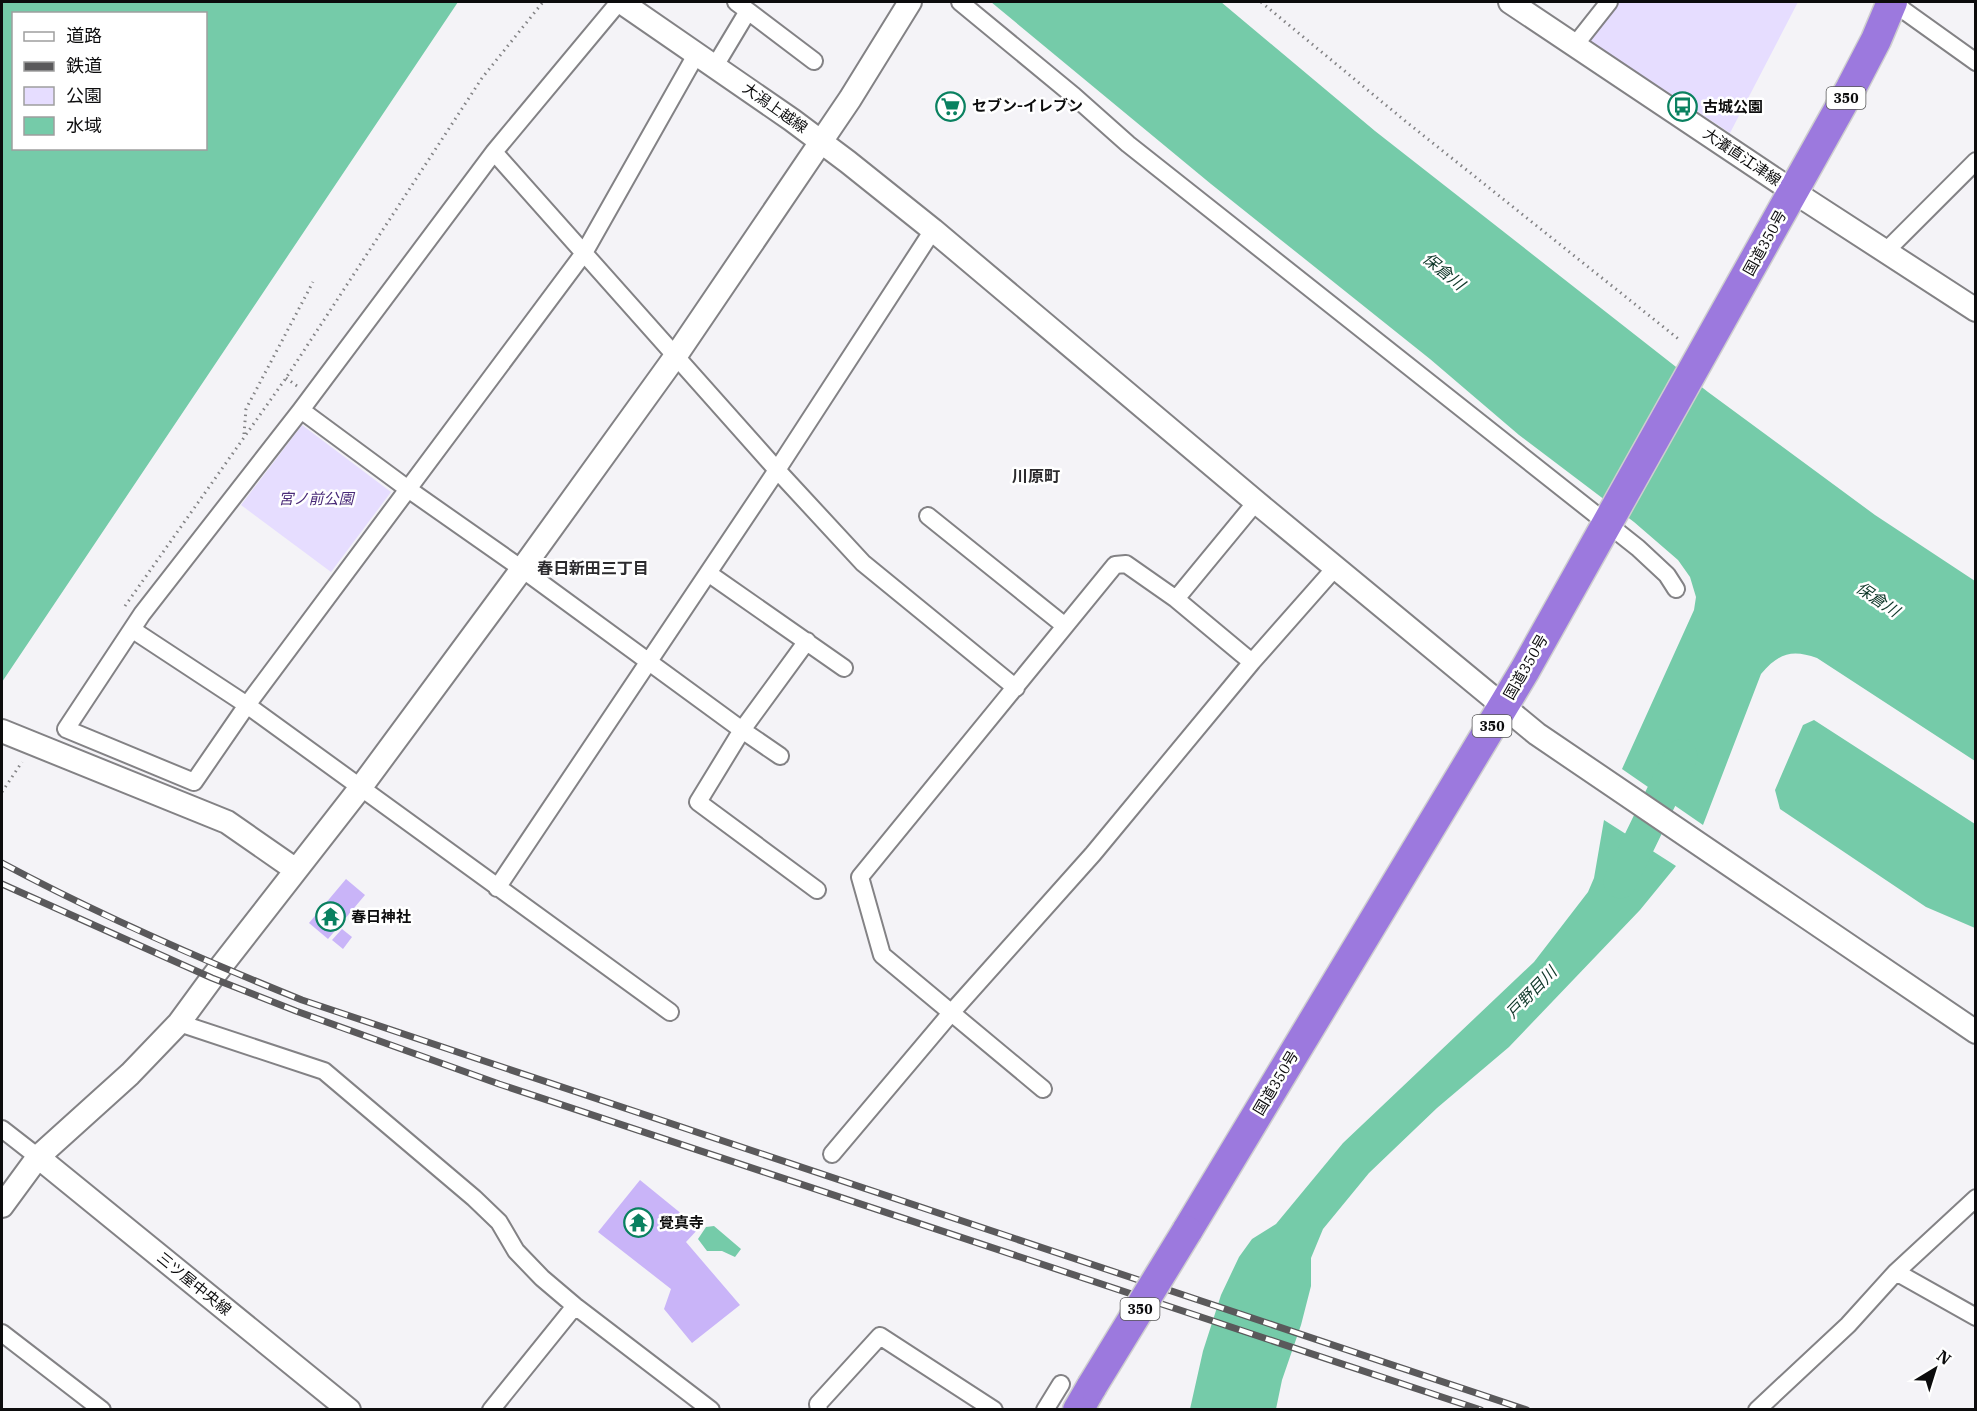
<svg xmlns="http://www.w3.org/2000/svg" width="1977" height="1411" viewBox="0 0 1977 1411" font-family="'IBM Plex Serif','Noto Sans JP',serif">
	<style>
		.green { fill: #e6ddff }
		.water { fill: #75cba9; fill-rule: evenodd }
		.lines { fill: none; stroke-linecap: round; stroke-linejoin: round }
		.river { stroke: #75cba9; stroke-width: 33 }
		.building { fill: #c9b4f8 }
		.street-casing { stroke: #838285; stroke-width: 20 }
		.secondary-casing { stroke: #838285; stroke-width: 26 }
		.highway-casing { stroke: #cececf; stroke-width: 33 }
		.path { stroke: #828284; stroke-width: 3; stroke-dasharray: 1.5 4.5; stroke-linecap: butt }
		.street { stroke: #fff; stroke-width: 16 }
		.secondary { stroke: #fff; stroke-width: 22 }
		.highway { stroke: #9c79de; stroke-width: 30 }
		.rail-casing { stroke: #5a595b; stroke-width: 7 }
		.rail { stroke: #fff; stroke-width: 4.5; stroke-dasharray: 14; stroke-linecap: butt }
		.highway-bridge-casing { stroke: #cececf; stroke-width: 33; stroke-linecap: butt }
		.highway-bridge { stroke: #9c79de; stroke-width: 30 }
		.labels { text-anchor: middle; stroke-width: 5; stroke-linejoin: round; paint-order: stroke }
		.shield { fill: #fff; stroke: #555556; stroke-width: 1.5 }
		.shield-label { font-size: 14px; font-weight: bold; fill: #0c0c0d }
		.poi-label { font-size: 15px; font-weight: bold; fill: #0c0c0d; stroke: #fff; text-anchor: start }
		.street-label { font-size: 15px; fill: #0c0c0d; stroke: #fff }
		.park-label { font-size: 15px; font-style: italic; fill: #492a78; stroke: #fff }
		.water-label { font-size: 16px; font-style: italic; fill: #0f3729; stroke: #fff }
		.neighbourhood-label { font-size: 16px; font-weight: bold; fill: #2c2b2e; stroke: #fff }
	</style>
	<rect width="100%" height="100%" fill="#f4f3f7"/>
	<path class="green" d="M 1620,2 L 1798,2 L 1730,133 L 1590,41 Z
		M 302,425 L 391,492 L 331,572 L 241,505 Z"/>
	<path class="water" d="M 2,2 L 458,2 L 2,682 ZM 14,14 L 206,14 L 206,148 L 14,148 Z
		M 991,2 L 1221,2 L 1375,131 L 1708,392 L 1875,515 L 1975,581 L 1975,761 L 1817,658 C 1792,649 1779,653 1761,674 L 1703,825 L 1622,769 L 1694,610 L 1696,597 L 1690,577 L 1678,560 L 1634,522 L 1519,435 L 1430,359 L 1211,184 Z
		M 1814,720 L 1975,824 L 1975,928 L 1926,907 L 1780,809 L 1775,790 L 1803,725 Z
		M 1604,820 L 1676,866 L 1640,910 L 1509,1047 L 1437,1108 L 1369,1173 L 1323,1229 L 1311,1258 L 1311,1286 L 1301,1325 L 1282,1380 L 1276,1409 L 1190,1409 L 1203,1351 L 1221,1295 L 1239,1257 L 1252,1239 L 1276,1224 L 1343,1143 L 1534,962 L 1588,892 L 1594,878 Z
		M 714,1226 L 741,1249 L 735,1257 L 722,1251 L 707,1251 L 698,1239 L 706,1227 Z"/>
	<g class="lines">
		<path class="river" d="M 1620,882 L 1681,756"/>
	</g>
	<path class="building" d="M 346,879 L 365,895 L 328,939 L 309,923 Z
		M 342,929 L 352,937 L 343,949 L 332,940 Z
		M 640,1180 L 699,1228 L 686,1242 L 740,1305 L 692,1343 L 664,1309 L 671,1289 L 598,1232 Z"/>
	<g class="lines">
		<defs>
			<path id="street" d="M 619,2 L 494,152 L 301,410 L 142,614 L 66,729 L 194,782 L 247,705 L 584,253 L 697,53
				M 960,2 L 1074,96 L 1128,144 L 1638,548 L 1667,575 L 1676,589
				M 1892,2 L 1976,62
				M 748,11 L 814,61
				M 1575,45 L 1609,2
				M 715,66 L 748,11 L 736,2
				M 494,152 L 777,470 L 863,563 L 1016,688
				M 1886,251 L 1976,161
				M 301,410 L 408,489 L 522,569 L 742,730 L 780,756
				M 1256,502 L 1176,599 L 1242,654 L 1252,662 L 1335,568
				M 928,516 L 1065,626
				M 708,573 L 844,668
				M 133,630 L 247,705 L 670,1012
				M 807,641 L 742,730 L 698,802 L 817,890
				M 497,888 L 777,470 L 933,230
				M 179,1023 L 324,1071 L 474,1198 L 499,1222 L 516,1251 L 542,1278 L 575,1306 L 711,1410
				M 1043,1089 L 882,955 L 860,877 L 1115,565 L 1126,564 L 1176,599
				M 2,1129 L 38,1157
				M 832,1154 L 951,1013 L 1093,854 L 1252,662
				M 1896,1272 L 1976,1317
				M 2,1333 L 102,1410
				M 491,1410 L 575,1306
				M 819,1410 L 818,1404 L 880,1336 L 994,1410
				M 1045,1410 L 1061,1384
				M 1757,1410 L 1848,1325 L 1896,1272 L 1976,1198"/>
			<path id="secondary" d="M 621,2 L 792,120 L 848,162 L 933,230 L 1256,502 L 1537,734 L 1976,1032
				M 1510,2 L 1794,192 L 1976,310
				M 2,731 L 227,822 L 296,870
				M 38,1157 L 349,1410
				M 2,1206 L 38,1157 L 130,1074 L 179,1023 L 212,978 L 361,787 L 522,569 L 675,357 L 850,99 L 910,2"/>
			<path id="highway" d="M 1187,1231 L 1525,670 L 1851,88 L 1876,40 L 1892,2
				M 1078,1410 L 1092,1386"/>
		</defs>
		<use href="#street" class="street-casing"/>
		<use href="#secondary" class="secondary-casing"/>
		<use href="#highway" class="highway-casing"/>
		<path class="path" d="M 1261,2 L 1404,120 L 1681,341
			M 286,378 L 297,386
			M 244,434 L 246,409 L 313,282
			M 125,606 L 286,378 L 482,78 L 543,2
			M 2,792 L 22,762"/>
		<use href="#street" class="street"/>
		<use href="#secondary" class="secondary"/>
		<use href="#highway" class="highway"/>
		<defs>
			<path id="rail" d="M 2,863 C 99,915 200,959 302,1000 L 1527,1410
				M 2,884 L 212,978 L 296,1011 L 499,1084 L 1481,1410"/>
		</defs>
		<use href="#rail" class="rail-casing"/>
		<use href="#rail" class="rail"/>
		<defs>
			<path id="highway-bridge" d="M 1092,1386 L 1187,1231"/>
		</defs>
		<use href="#highway-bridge" class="highway-bridge-casing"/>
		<use href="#highway-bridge" class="highway-bridge"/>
	</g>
	<defs>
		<symbol id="supermarket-ring" viewBox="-11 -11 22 22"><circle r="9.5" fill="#fff" stroke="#0a8160" stroke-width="1.5"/><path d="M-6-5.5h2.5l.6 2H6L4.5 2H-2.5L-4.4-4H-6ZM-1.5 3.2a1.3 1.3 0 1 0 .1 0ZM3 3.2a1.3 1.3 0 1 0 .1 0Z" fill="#0a8160"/></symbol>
		<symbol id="bus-ring" viewBox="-11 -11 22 22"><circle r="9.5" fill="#fff" stroke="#0a8160" stroke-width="1.5"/><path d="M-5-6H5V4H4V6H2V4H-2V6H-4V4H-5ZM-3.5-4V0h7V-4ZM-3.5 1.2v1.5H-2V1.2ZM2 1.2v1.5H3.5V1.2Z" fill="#0a8160"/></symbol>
		<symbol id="temple-ring" viewBox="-11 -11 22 22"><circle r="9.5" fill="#fff" stroke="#0a8160" stroke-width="1.5"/><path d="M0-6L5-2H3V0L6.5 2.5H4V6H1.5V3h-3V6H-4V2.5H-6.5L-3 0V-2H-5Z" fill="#0a8160"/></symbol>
	</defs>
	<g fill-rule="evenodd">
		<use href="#supermarket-ring" x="934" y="90" width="33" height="33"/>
		<use href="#bus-ring" x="1666" y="90" width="33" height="33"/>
		<use href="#temple-ring" x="314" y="900" width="33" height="33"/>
		<use href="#temple-ring" x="622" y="1206" width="33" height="33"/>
	</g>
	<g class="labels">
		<g class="shield">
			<rect x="1826.5" y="87" width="39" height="22" rx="4.5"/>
			<rect x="1472.5" y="715" width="39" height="22" rx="4.5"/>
			<rect x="1120.5" y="1298" width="39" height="22" rx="4.5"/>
		</g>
		<g class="shield-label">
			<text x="1846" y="103">350</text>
			<text x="1492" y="731">350</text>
			<text x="1140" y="1314">350</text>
		</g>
		<g class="poi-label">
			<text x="972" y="111">セブン-イレブン</text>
			<text x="1703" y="112">古城公園</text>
			<text x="351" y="922">春日神社</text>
			<text x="659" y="1228">覺真寺</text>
		</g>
		<g class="street-label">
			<text transform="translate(775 108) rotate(35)" y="5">大潟上越線</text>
			<text transform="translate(1742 157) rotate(34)" y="5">大瀁直江津線</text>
			<text transform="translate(1765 243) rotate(-61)" y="5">国道350号</text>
			<text transform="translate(1526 667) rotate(-60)" y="5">国道350号</text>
			<text transform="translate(1276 1083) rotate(-59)" y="5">国道350号</text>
			<text transform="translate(194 1284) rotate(39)" y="5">三ツ屋中央線</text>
		</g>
		<g class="park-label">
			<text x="316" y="504">宮ノ前公園</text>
		</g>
		<g class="water-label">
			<text transform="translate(1444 271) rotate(39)" y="6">保倉川</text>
			<text transform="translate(1878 599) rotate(34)" y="6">保倉川</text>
			<text transform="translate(1531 992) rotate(-46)" y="6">戸野目川</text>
		</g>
		<g class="neighbourhood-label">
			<text x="1036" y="482">川原町</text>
			<text x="593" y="574">春日新田三丁目</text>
		</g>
	</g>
	<rect width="1977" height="1411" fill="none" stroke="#0c0c0d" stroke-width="6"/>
	<rect x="12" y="12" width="195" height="138" fill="#ffffff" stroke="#9e9e9e" stroke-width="1.5"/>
	<rect x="24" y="32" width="30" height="9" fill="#ffffff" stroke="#9e9e9e" stroke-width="1.5"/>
	<text x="66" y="42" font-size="18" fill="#0c0c0d">道路</text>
	<rect x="24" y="62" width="30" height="9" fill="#5a595b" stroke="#9e9e9e" stroke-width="1.5"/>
	<text x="66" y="72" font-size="18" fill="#0c0c0d">鉄道</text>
	<rect x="24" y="87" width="30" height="18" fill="#e6ddff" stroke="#9e9e9e" stroke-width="1.5"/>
	<text x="66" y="102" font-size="18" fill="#0c0c0d">公園</text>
	<rect x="24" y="117" width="30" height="18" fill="#75cba9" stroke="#9e9e9e" stroke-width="1.5"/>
	<text x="66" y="132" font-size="18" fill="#0c0c0d">水域</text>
	<g transform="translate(1935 1369) rotate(38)" stroke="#ffffff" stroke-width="4.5" paint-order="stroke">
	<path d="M0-4.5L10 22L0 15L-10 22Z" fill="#0c0c0d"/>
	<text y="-9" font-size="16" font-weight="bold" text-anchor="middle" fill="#0c0c0d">N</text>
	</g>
</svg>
